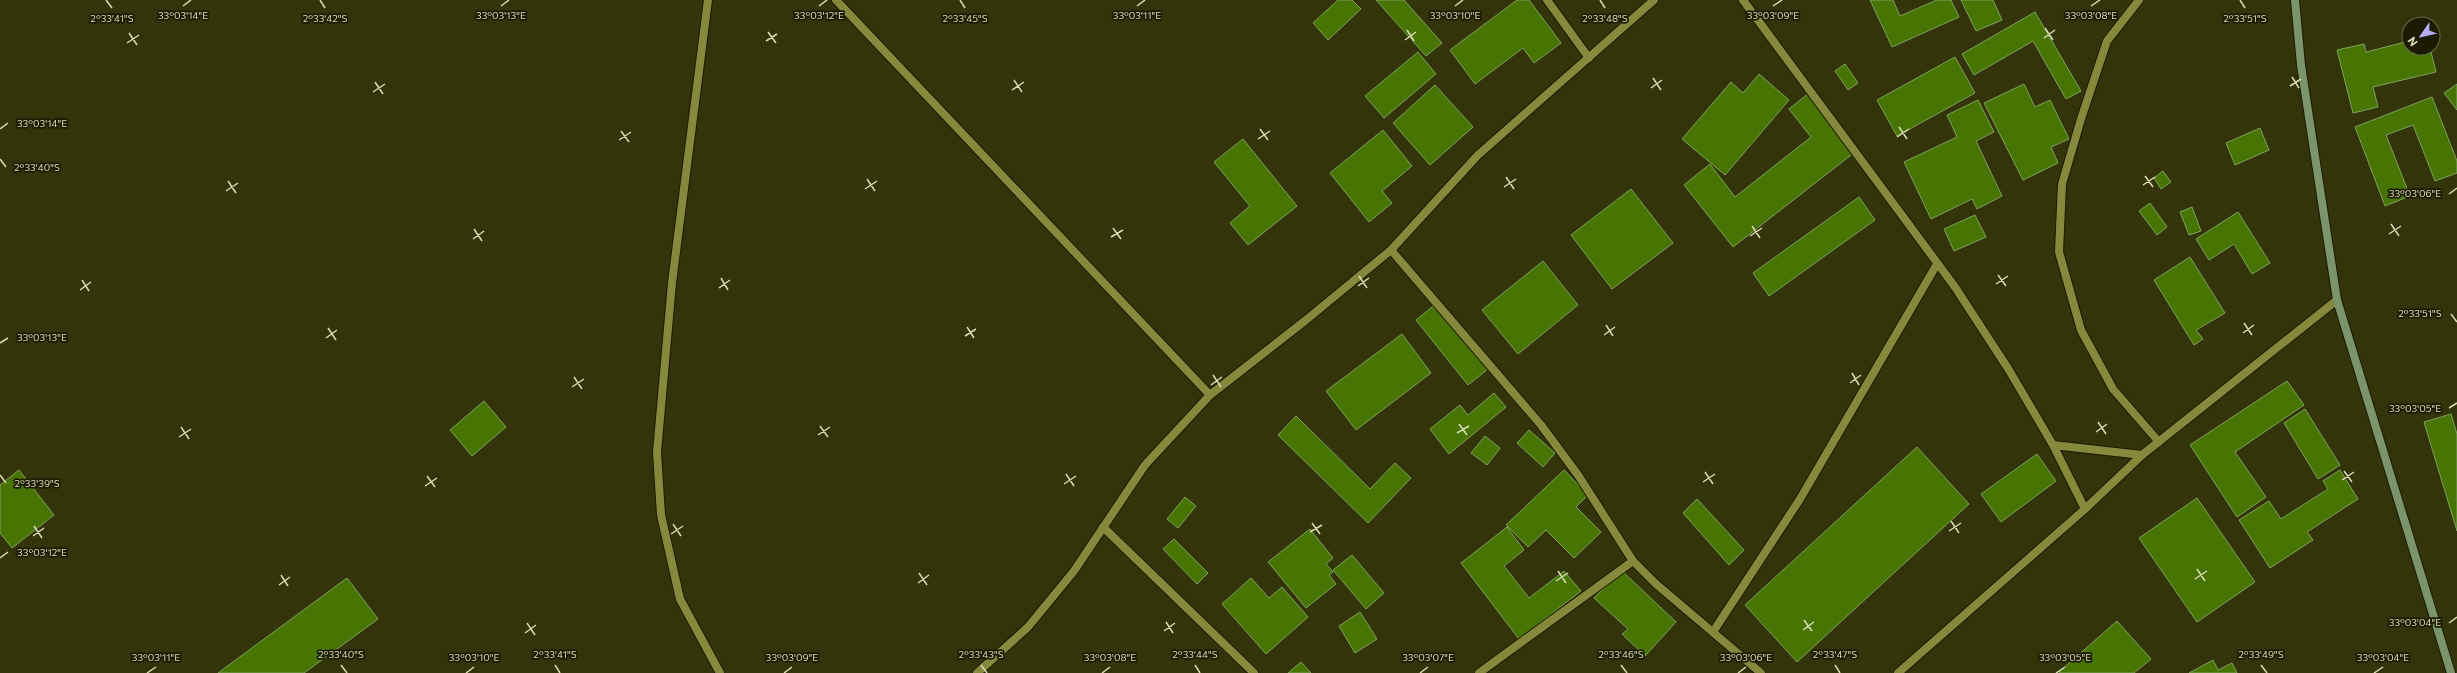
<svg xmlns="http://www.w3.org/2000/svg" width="2457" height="673" viewBox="0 0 2457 673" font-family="Commissioner,sans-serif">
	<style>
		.building { fill: #477402; stroke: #7ea25f }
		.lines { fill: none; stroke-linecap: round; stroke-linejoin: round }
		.street-casing { stroke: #1a1b04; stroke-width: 10 }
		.secondary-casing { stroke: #1a1b04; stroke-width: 10 }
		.street { stroke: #86893c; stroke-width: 8 }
		.secondary { stroke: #7b9469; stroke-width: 8 }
		.ticks { fill: none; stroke: #d8dbb5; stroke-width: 1.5 }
		.ticks-label { font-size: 10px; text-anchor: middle; fill: #d8dbb5; stroke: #1a1b00; stroke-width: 3.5; stroke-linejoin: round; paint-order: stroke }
	</style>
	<rect width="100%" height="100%" fill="#33340a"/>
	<path class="building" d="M 1338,0 L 1352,0 L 1361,9 L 1328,40 L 1313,23 Z
		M 1376,0 L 1404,0 L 1442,43 L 1426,56 Z
		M 1517,0 L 1529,0 L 1561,43 L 1534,63 L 1523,48 L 1475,84 L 1450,50 Z
		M 1870,0 L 1893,0 L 1900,16 L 1937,0 L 1951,0 L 1959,17 L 1892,47 Z
		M 1961,0 L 1993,0 L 2002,20 L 1976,31 Z
		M 2035,12 L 2081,91 L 2066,99 L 2033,41 L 1974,75 L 1962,54 Z
		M 2409,41 L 2409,48 L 2430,48 L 2436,72 L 2373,87 L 2378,107 L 2353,113 L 2337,50 L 2364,44 L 2366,52 Z
		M 1418,52 L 1436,74 L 1384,118 L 1365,96 Z
		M 1955,57 L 1975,93 L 1897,136 L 1877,100 Z
		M 1845,64 L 1858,83 L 1848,90 L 1835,71 Z
		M 1759,74 L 1789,100 L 1725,175 L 1682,139 L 1731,82 L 1743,93 Z
		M 2024,84 L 2035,107 L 2050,100 L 2069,139 L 2051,147 L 2058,163 L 2023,180 L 1984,103 Z
		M 2457,84 L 2457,110 L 2444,93 Z
		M 1435,85 L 1473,127 L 1430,165 L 1393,123 Z
		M 1809,93 L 1855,152 L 1733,247 L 1684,185 L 1710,164 L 1735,197 L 1811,137 L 1789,109 Z
		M 2432,97 L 2457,161 L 2457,173 L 2435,181 L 2413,125 L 2386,135 L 2410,196 L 2385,206 L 2355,127 Z
		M 1978,100 L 1994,132 L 1976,141 L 2002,196 L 1977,209 L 1972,199 L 1931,219 L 1904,162 L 1957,137 L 1947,115 Z
		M 2260,128 L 2269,150 L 2235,165 L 2226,143 Z
		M 1383,130 L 1412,166 L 1382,191 L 1392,203 L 1369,222 L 1330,173 Z
		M 1243,139 L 1297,206 L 1248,245 L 1230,223 L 1250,206 L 1214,162 Z
		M 2163,171 L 2171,182 L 2161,189 L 2154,178 Z
		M 1631,189 L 1673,243 L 1612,289 L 1571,235 Z
		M 1859,197 L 1875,220 L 1769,296 L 1753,273 Z
		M 2150,203 L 2167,227 L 2157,235 L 2139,211 Z
		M 2192,207 L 2201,231 L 2189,235 L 2180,212 Z
		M 2238,212 L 2270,263 L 2252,274 L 2234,244 L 2209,260 L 2196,239 Z
		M 1975,215 L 1986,237 L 1954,251 L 1944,229 Z
		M 2190,257 L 2225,313 L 2196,330 L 2203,339 L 2194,345 L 2154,280 Z
		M 1543,261 L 1578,305 L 1518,354 L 1482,310 Z
		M 1437,303 L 1488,369 L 1468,385 L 1416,320 Z
		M 1402,334 L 1431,373 L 1356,430 L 1326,391 Z
		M 2287,381 L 2304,405 L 2235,452 L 2266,497 L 2237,517 L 2190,445 Z
		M 1494,393 L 1506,407 L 1449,454 L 1430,429 L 1460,405 L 1468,415 Z
		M 484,401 L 506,427 L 472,456 L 450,430 Z
		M 2305,409 L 2340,465 L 2318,479 L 2284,423 Z
		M 2451,414 L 2457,434 L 2457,531 L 2424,422 Z
		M 1296,416 L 1370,489 L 1395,463 L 1411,478 L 1368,523 L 1278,435 Z
		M 1529,430 L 1555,453 L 1543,467 L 1517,443 Z
		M 1485,436 L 1500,448 L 1487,465 L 1471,453 Z
		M 1917,447 L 1969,504 L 1797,662 L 1745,605 Z
		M 2037,454 L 2056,481 L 2001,522 L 1981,494 Z
		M 19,470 L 54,515 L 12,548 L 0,533 L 0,485 Z
		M 1564,470 L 1588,495 L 1576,507 L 1601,532 L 1574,558 L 1546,530 L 1528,547 L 1506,525 Z
		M 2340,470 L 2358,499 L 2307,532 L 2313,540 L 2270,568 L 2239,520 L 2269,501 L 2281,519 L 2328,489 L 2323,481 Z
		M 1185,497 L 1196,506 L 1178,528 L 1167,519 Z
		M 2197,498 L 2255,582 L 2197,622 L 2139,538 Z
		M 1697,499 L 1744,550 L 1729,565 L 1683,513 Z
		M 1507,527 L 1524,550 L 1504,566 L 1529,598 L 1564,571 L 1581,591 L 1519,639 L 1461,563 Z
		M 1310,529 L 1333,558 L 1326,564 L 1333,572 L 1329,575 L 1336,584 L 1306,608 L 1268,562 Z
		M 1174,539 L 1208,573 L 1197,584 L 1163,549 Z
		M 1352,555 L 1384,593 L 1366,609 L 1333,570 Z
		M 1621,570 L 1676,622 L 1645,656 L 1622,634 L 1628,629 L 1594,598 Z
		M 347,578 L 378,619 L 304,673 L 218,673 Z
		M 1251,578 L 1269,598 L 1282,587 L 1308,617 L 1266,654 L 1222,604 Z
		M 1360,612 L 1377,639 L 1355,653 L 1339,626 Z
		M 2117,621 L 2151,659 L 2134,673 L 2061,673 L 2059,672 Z
		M 2213,660 L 2218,670 L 2232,663 L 2237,673 L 2189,673 Z
		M 1301,662 L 1311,673 L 1288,673 Z"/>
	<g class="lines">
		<defs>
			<path id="street" d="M 708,0 L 672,283 L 657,452 L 661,515 L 680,599 L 720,673
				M 836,0 L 1210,395
				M 1547,0 L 1589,58
				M 1743,0 L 1955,287 L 2009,370 L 2053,445 L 2085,509
				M 2139,0 L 2107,41 L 2081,119 L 2062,184 L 2059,252 L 2081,330 L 2113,389 L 2159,442
				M 1391,250 L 1541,425 L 1578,475 L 1633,561 L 1656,584 L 1761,673
				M 2053,445 L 2142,455
				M 1103,527 L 1254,673
				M 1713,632 L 1800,499 L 1937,264
				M 977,673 L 1028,627 L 1074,571 L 1145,465 L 1210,395 L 1306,320 L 1391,250 L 1478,155 L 1654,0
				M 1479,673 L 1633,561
				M 1898,673 L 2085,509 L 2142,455 L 2337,300"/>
			<path id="secondary" d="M 2295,0 L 2301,65 L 2337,300 L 2451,673"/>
		</defs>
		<use href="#street" class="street-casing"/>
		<use href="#secondary" class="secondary-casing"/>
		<use href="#street" class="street"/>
		<use href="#secondary" class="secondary"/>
	</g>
	<path class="ticks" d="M 106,0 L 112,8M 320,0 L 325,8M 960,0 L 965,8M 1600,0 L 1605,8M 2240,0 L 2245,8M 183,6 L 191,0M 501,6 L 509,0M 819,6 L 827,0M 1137,6 L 1145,0M 1455,6 L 1463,0M 1773,6 L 1782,0M 2091,6 L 2100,0M 2045,28 L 2053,40M 1407,30 L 1414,41M 768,32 L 776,43M 129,33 L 137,45M 2044,38 L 2055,30M 1405,40 L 1416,32M 766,41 L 777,34M 127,43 L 139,35M 2292,77 L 2299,88M 1653,78 L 1661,90M 1014,80 L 1022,92M 375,82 L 383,94M 2290,86 L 2301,79M 1651,88 L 1662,80M 1012,90 L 1024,82M 373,92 L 385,84M 1899,127 L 1907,139M 0,129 L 8,123M 1260,129 L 1268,140M 621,131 L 629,142M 1897,137 L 1909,129M 1258,139 L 1270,131M 619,140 L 631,132M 0,159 L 6,167M 2145,176 L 2153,187M 1506,177 L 1514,189M 867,179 L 875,191M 228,181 L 236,193M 2143,185 L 2155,177M 1504,187 L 1516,179M 865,189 L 877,181M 226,191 L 238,183M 2449,194 L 2457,188M 2391,224 L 2399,236M 1752,226 L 1760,238M 1113,228 L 1121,239M 474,229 L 482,241M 2389,234 L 2401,226M 1750,236 L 1762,228M 1111,237 L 1123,230M 473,239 L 484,231M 1998,275 L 2006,286M 1359,276 L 1367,288M 721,278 L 728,290M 82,280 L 89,291M 1996,284 L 2008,276M 1358,286 L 1369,278M 719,288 L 730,280M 80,290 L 91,282M 2451,314 L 2457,322M 2244,323 L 2252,335M 1606,325 L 1613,336M 967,327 L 974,338M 328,328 L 336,340M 2243,333 L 2254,325M 1604,335 L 1615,327M 965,336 L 976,329M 326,338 L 337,330M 0,343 L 8,338M 1852,373 L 1859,385M 1213,375 L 1221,387M 574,377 L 582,389M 1850,383 L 1861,375M 1211,385 L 1222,377M 572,387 L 584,379M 2449,408 L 2457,403M 2098,422 L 2106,434M 1459,424 L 1467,435M 820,426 L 828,437M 181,427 L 189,439M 2096,432 L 2107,424M 1457,433 L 1469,426M 818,435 L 830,427M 179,437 L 191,429M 2344,471 L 2352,482M 1705,472 L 1713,484M 1066,474 L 1074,486M 0,475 L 6,483M 427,476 L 435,487M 2342,480 L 2354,472M 1703,482 L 1715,474M 1064,484 L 1076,476M 425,486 L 437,478M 1951,521 L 1959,533M 1312,523 L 1320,534M 673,524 L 681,536M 34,526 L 42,538M 1949,531 L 1961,523M 1310,532 L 1322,525M 671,534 L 683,526M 33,536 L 44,528M 0,558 L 8,552M 2197,569 L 2205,581M 1558,571 L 1566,583M 919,573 L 927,585M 281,575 L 288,586M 2195,579 L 2207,571M 1556,581 L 1568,573M 918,583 L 929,575M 279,585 L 290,577M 1804,620 L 1812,631M 1166,622 L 1173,633M 527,623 L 535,635M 2449,623 L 2457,617M 1803,630 L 1814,622M 1164,631 L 1175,623M 525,633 L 536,625M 341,665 L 347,673M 555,665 L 560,673M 981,665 L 987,673M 1195,665 L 1200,673M 1621,665 L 1627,673M 1835,665 L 1840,673M 2261,665 L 2267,673M 147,673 L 156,667M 466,673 L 474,667M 784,673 L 792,667M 1102,673 L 1110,667M 1420,673 L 1428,667M 1738,673 L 1746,667M 2056,673 L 2065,667M 2374,673 L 2383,667"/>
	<g class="ticks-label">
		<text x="183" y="19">33°03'14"E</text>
		<text x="501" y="19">33°03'13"E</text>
		<text x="819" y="19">33°03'12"E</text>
		<text x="1137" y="19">33°03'11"E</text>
		<text x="1455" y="19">33°03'10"E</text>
		<text x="1773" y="19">33°03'09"E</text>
		<text x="2091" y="19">33°03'08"E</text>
		<text x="2245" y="22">2°33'51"S</text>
		<text x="112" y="22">2°33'41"S</text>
		<text x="325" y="22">2°33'42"S</text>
		<text x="965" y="22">2°33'45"S</text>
		<text x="1605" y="22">2°33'48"S</text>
		<text x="42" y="127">33°03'14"E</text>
		<text x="37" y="171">2°33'40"S</text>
		<text x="2415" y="197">33°03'06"E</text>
		<text x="2420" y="317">2°33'51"S</text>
		<text x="42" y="341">33°03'13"E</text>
		<text x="2415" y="412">33°03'05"E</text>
		<text x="37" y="487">2°33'39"S</text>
		<text x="42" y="556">33°03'12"E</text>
		<text x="2415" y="626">33°03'04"E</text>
		<text x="341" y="658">2°33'40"S</text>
		<text x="555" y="658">2°33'41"S</text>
		<text x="981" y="658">2°33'43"S</text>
		<text x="1195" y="658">2°33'44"S</text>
		<text x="1621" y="658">2°33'46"S</text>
		<text x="1835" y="658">2°33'47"S</text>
		<text x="2261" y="658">2°33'49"S</text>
		<text x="156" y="661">33°03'11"E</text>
		<text x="474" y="661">33°03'10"E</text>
		<text x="792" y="661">33°03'09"E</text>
		<text x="1110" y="661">33°03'08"E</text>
		<text x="1428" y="661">33°03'07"E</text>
		<text x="1746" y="661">33°03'06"E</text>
		<text x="2065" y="661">33°03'05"E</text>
		<text x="2383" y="661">33°03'04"E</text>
	</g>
	<g transform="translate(2421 36) rotate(236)"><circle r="19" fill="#1a1b00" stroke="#666848"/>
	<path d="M0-3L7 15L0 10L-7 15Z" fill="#b8abf7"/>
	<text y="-6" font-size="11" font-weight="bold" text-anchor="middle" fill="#d8dbb5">N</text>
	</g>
</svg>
